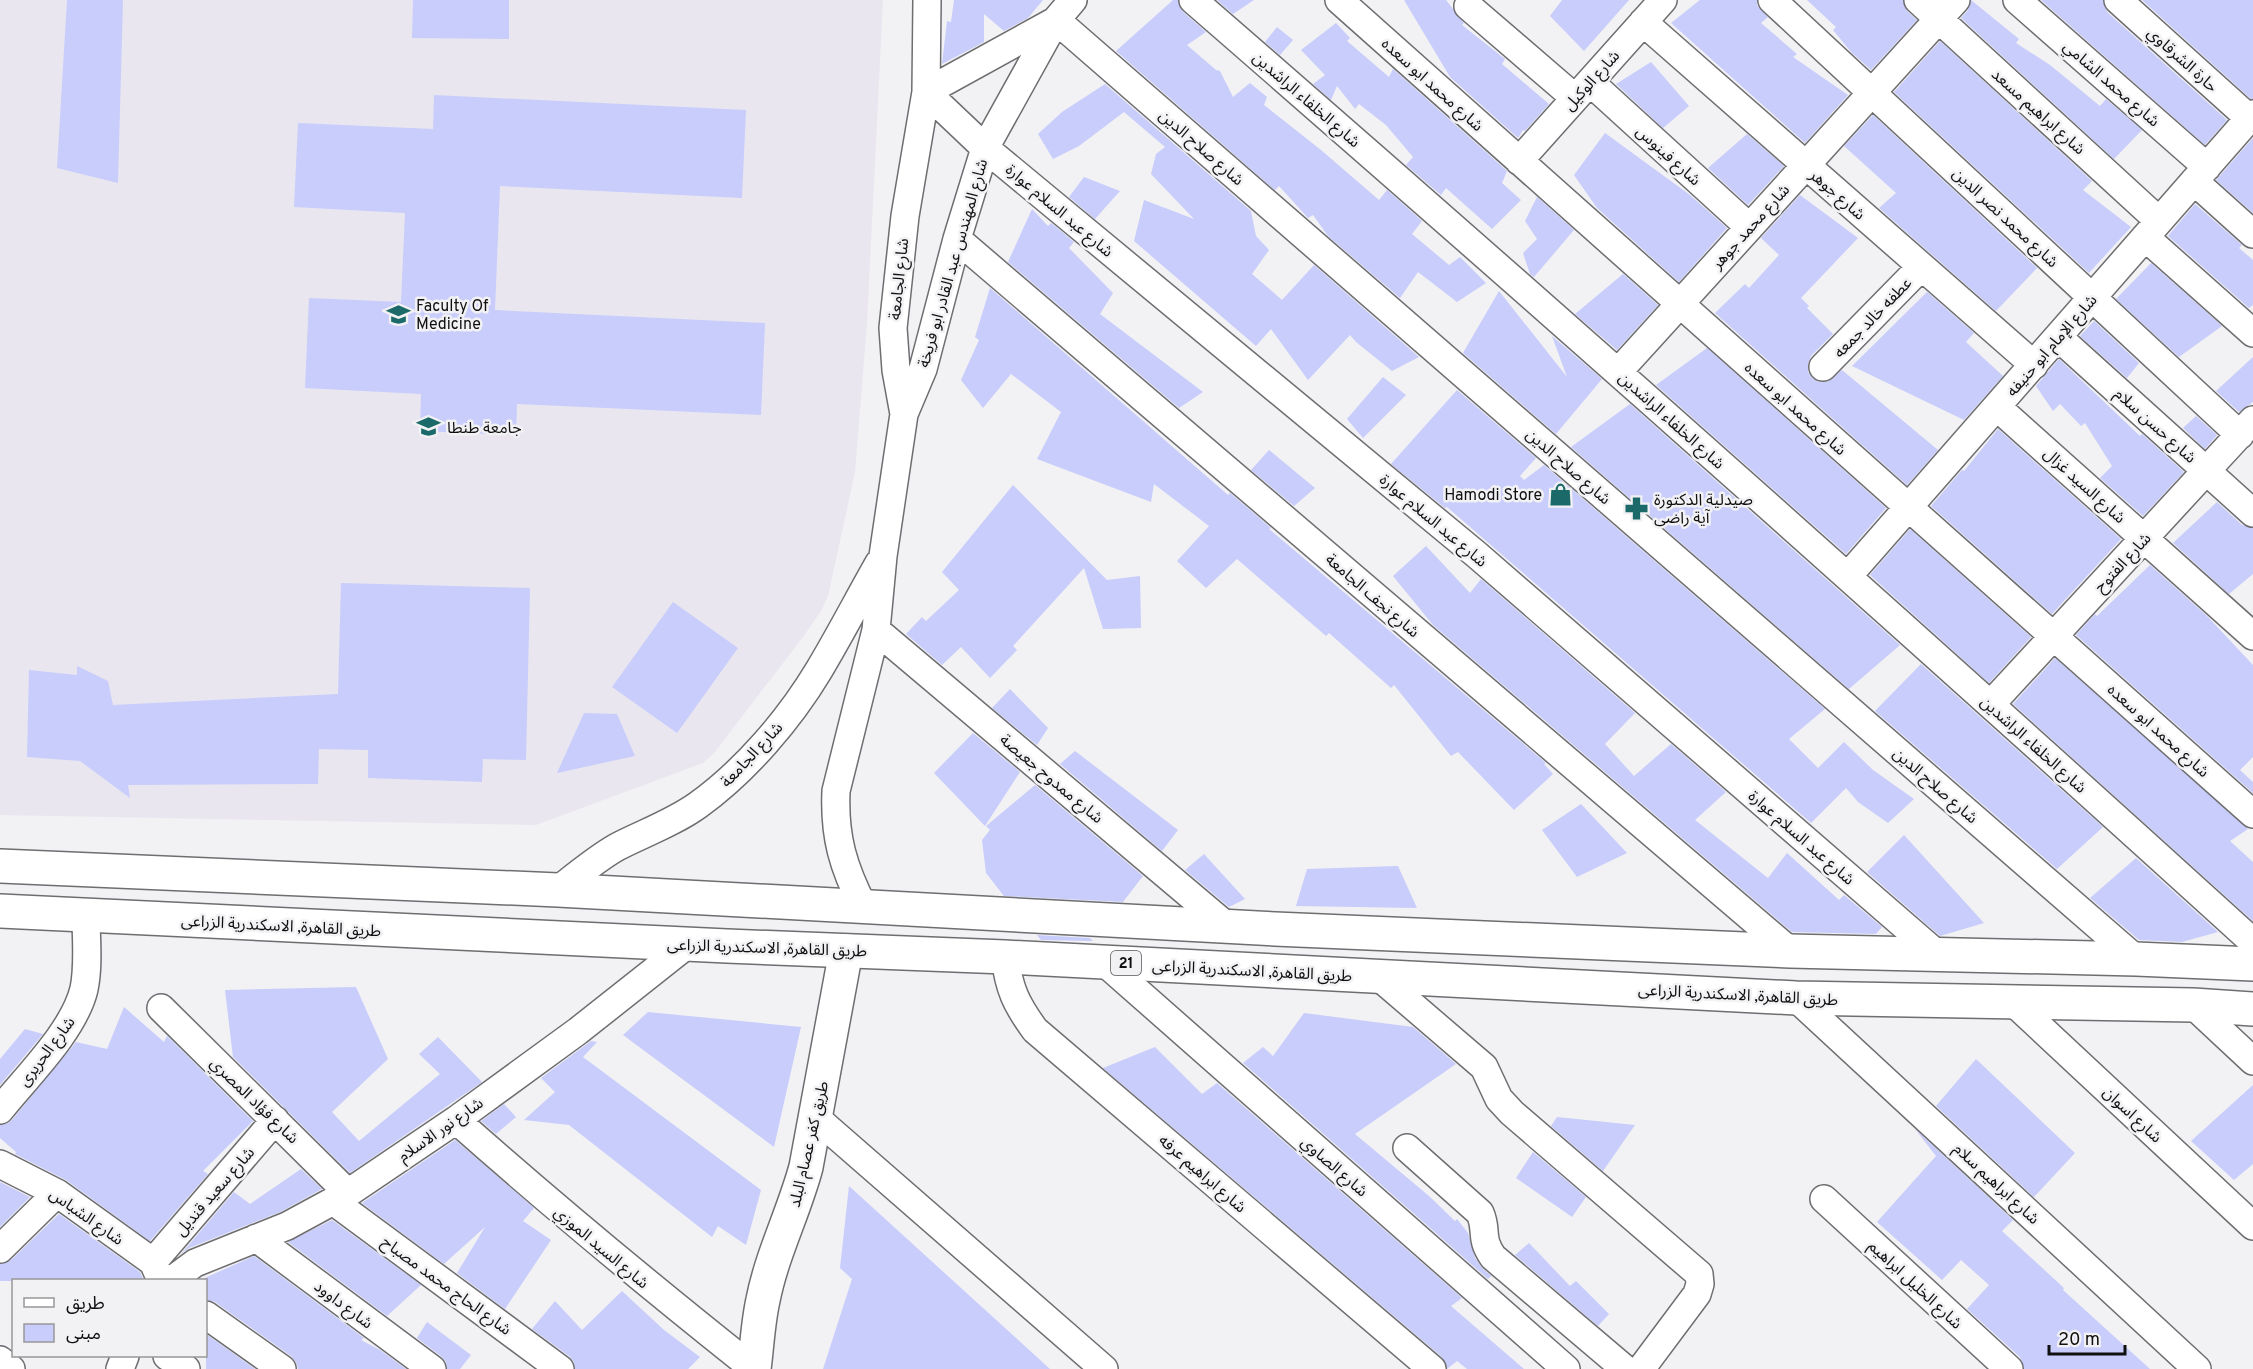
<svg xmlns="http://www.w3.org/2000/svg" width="2253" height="1369" viewBox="0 0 2253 1369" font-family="Overpass,'Noto Sans Arabic',sans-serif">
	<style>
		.built { fill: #e9e6f0 }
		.building { fill: #c8cdfb }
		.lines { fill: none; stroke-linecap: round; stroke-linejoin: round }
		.minor-casing { stroke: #6e6d70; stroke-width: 30 }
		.tertiary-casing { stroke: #6e6d70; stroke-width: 36 }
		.trunk-casing { stroke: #6e6d70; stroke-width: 36 }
		.minor { stroke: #fff; stroke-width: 27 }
		.tertiary { stroke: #fff; stroke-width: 33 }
		.trunk { stroke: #fff; stroke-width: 33 }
		.labels { text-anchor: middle; stroke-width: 5; stroke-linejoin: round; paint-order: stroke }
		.shield { fill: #f2f1f4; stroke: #545455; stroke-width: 1.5 }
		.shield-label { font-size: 15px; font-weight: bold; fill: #101011 }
		.street-label { font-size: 16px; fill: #101011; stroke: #f2f1f4 }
		.poi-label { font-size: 16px; fill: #101011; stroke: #f2f1f4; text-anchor: start }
	</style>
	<rect width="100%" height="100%" fill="#f2f1f4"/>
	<path class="built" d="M 0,0 L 883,0 L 867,323 L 855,472 L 828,596 L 821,611 L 803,637 L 714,753 L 703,763 L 536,825 L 0,815 Z"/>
	<path class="building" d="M 67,0 L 123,0 L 118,183 L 57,168 Z
		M 413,0 L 509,0 L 509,39 L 412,38 Z
		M 954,0 L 1043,0 L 1028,18 L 1004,31 L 984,14 L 984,42 L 942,64 L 947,21 L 951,22 Z
		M 1173,0 L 1178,0 L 1183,12 L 1206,32 L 1187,45 L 1216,70 L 1220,71 L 1233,97 L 1250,83 L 1267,97 L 1264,105 L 1321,150 L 1379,200 L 1387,190 L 1422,221 L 1412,234 L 1449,265 L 1460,257 L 1486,283 L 1457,302 L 1418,272 L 1400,298 L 1328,236 L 1313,215 L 1308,218 L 1279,186 L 1275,190 L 1116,51 Z
		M 1217,0 L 1254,0 L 1233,14 Z
		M 1404,0 L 1446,0 L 1464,23 L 1462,25 L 1505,59 L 1502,64 L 1549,104 L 1525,131 L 1523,130 L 1518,138 L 1450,77 Z
		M 1562,0 L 1629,0 L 1584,51 L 1550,16 Z
		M 1700,0 L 1757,0 L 1757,5 L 1768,17 L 1761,23 L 1797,54 L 1793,57 L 1848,95 L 1805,143 L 1671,23 Z
		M 1807,0 L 1903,0 L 1907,11 L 1917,20 L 1871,70 L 1851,52 L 1833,30 L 1836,27 Z
		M 1971,0 L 2019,39 L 2016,43 L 2050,65 L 2100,106 L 2106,99 L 2142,130 L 2114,159 L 1961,18 L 1968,10 Z
		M 2041,0 L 2103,0 L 2107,12 L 2227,120 L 2205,145 Z
		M 2142,0 L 2253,0 L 2253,99 L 2251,99 Z
		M 1336,23 L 1350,38 L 1347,41 L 1389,77 L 1393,69 L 1507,171 L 1502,183 L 1521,200 L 1492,229 L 1446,188 L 1441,195 L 1406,165 L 1413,157 L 1386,125 L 1359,104 L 1355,109 L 1337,86 L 1331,100 L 1313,84 L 1325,75 L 1301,50 Z
		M 1277,27 L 1293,40 L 1280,55 L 1265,42 Z
		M 1940,41 L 2092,181 L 2083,190 L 2131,227 L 2089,273 L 1894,92 Z
		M 1651,62 L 1689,106 L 1663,128 L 1616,84 Z
		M 1105,84 L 1251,211 L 1256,236 L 1269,250 L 1252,274 L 1282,300 L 1314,265 L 1419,357 L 1392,371 L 1356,342 L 1350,335 L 1308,380 L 1271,329 L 1256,346 L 1134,241 L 1144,200 L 1194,219 L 1151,174 L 1156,154 L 1165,147 L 1124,112 L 1079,146 L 1053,159 L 1038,134 L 1062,112 Z
		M 434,95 L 746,110 L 742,198 L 500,186 L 495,310 L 765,323 L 761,415 L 517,404 L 516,435 L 420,431 L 421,394 L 305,388 L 309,298 L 401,302 L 405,213 L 294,207 L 298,123 L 433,129 Z
		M 1873,115 L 2037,268 L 1996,311 L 1879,208 L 1896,193 L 1844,146 Z
		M 1605,133 L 1690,195 L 1727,228 L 1679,282 L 1597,208 L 1574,175 Z
		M 1747,134 L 1784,166 L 1748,205 L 1708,168 Z
		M 2253,138 L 2253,213 L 2216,180 Z
		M 1084,177 L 1120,191 L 1095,219 L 1069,197 Z
		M 1800,195 L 1858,238 L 1801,298 L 1809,306 L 1807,308 L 1833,334 L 1811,356 L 1808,364 L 1808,372 L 1812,378 L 1819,382 L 1827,382 L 1842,370 L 1938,450 L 1907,485 L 1715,313 L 1745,284 L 1749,288 L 1779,255 L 1761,238 Z
		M 1537,197 L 1574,230 L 1534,277 L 1530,274 L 1523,253 L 1537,239 L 1525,221 Z
		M 2195,204 L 2242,245 L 2239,248 L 2253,260 L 2253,305 L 2249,308 L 2168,236 Z
		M 1032,209 L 1048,226 L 1051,223 L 1074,242 L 1069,248 L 1113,293 L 1100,314 L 1203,392 L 1179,408 L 1008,262 Z
		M 2151,263 L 2222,326 L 2179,357 L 2116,299 Z
		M 1623,274 L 1658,305 L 1617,350 L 1575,314 Z
		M 990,288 L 1228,495 L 1230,493 L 1271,528 L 1269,529 L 1546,763 L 1544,764 L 1553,774 L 1514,810 L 1458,752 L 1451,756 L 1394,685 L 1391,688 L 1329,633 L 1326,636 L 1237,559 L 1206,588 L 1177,561 L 1209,526 L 1154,484 L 1151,502 L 1037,459 L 1061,412 L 1011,374 L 983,408 L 961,380 L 979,340 L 975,337 Z
		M 1499,291 L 1567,377 L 1552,336 L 1602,379 L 1556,434 L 1463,353 Z
		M 1927,292 L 1974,333 L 1966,342 L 2003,376 L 1964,420 L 1852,366 Z
		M 2094,321 L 2139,363 L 2127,378 L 2080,336 Z
		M 1707,348 L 1886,508 L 1846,554 L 1656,385 Z
		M 2253,357 L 2253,402 L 2239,412 L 2216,391 Z
		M 2059,359 L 2140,436 L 2142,434 L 2184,472 L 2143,516 L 2100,478 L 2112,466 L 2085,423 L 2081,426 L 2060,404 L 2053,411 L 2036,386 Z
		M 1383,377 L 1406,395 L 1363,438 L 1347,419 Z
		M 1457,390 L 1536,458 L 1520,476 L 1524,480 L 1544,465 L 1825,709 L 1789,739 L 1818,768 L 1844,742 L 1873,770 L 1914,799 L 1888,823 L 1858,802 L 1846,788 L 1811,823 L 1447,507 L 1445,508 L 1391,464 Z
		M 1630,404 L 1715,480 L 1900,645 L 1849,689 L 1571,447 Z
		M 2196,416 L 2217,435 L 2205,449 L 2183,428 Z
		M 1998,429 L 2121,539 L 2052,614 L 1931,506 L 1962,470 L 1964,471 Z
		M 1269,450 L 1315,488 L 1294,506 L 1251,470 Z
		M 1013,485 L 1107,580 L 1140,576 L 1141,628 L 1103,629 L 1084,568 L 1013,646 L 1017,650 L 990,678 L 961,647 L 942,665 L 906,634 L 922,617 L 926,621 L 959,590 L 942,572 Z
		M 2217,502 L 2242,525 L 2253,528 L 2253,574 L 2229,594 L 2173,543 Z
		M 1910,529 L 2031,637 L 1989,683 L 1870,575 Z
		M 1426,546 L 1470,593 L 1481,579 L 1635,713 L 1605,744 L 1634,776 L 1671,744 L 1726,792 L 1695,820 L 1768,878 L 1787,853 L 1839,900 L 1844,895 L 1882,927 L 1876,934 L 1792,932 L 1433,625 L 1393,576 Z
		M 2150,565 L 2208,617 L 2253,665 L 2253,757 L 2240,770 L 2253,782 L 2253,793 L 2076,635 L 2095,614 L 2097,616 Z
		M 341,583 L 530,588 L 526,760 L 483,759 L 482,782 L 368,778 L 368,750 L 319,749 L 318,784 L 128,785 L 130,798 L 80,761 L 27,757 L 29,670 L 77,675 L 77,666 L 108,681 L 113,705 L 338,694 Z
		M 673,602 L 738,648 L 677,733 L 612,687 Z
		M 2055,658 L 2248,829 L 2230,841 L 2253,862 L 2253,921 L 2013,704 Z
		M 1921,664 L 2103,827 L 2057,869 L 1875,711 Z
		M 1010,689 L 1048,728 L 1037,745 L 992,708 Z
		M 584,713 L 617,714 L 635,756 L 557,773 Z
		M 973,733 L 1020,772 L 985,826 L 934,773 Z
		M 1075,751 L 1178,830 L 1162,851 L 1060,764 Z
		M 1035,785 L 1143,876 L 1123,902 L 1004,896 L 986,873 L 982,840 L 990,830 L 986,826 Z
		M 1581,804 L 1627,853 L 1577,877 L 1542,830 Z
		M 1904,835 L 1984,923 L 1940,936 L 1867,872 Z
		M 1204,854 L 1245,899 L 1229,907 L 1185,870 Z
		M 2136,858 L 2218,932 L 2182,942 L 2139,940 L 2090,898 Z
		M 1398,866 L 1417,908 L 1296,906 L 1307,869 Z
		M 1037,935 L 1090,938 L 1093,941 L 1041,940 Z
		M 356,987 L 388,1059 L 332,1112 L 359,1141 L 440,1074 L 419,1054 L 438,1037 L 482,1082 L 350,1173 L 233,1057 L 225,990 Z
		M 124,1007 L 164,1042 L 167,1036 L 253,1121 L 203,1171 L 208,1174 L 150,1241 L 66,1180 L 15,1154 L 16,1152 L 0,1138 L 0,1125 L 6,1124 L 12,1120 L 76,1042 L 107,1049 Z
		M 648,1012 L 801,1027 L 774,1147 L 623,1035 Z
		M 1304,1013 L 1413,1027 L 1456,1064 L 1355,1134 L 1429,1196 L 1455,1221 L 1457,1219 L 1468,1233 L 1475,1258 L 1483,1269 L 1494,1278 L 1491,1276 L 1488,1279 L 1243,1063 L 1263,1047 L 1273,1056 Z
		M 25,1029 L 43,1034 L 0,1085 L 0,1059 Z
		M 591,1041 L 597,1042 L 583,1057 L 761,1190 L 746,1245 L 718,1226 L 712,1237 L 569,1125 L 524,1120 L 555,1092 L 541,1078 Z
		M 1155,1047 L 1202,1094 L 1217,1083 L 1462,1298 L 1451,1306 L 1524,1369 L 1467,1369 L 1457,1361 L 1447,1369 L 1442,1357 L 1103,1068 Z
		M 1976,1059 L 2075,1153 L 2034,1197 L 1936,1106 Z
		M 2253,1085 L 2253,1164 L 2234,1180 L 2191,1141 Z
		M 504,1104 L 516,1117 L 496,1134 L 481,1121 Z
		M 1557,1117 L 1635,1125 L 1603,1171 L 1551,1126 Z
		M 1915,1129 L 2013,1220 L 2002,1231 L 2064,1288 L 2063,1290 L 2150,1369 L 2024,1369 L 2020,1357 L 1967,1309 L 1989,1285 L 1961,1260 L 1942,1280 L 1877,1222 L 1936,1156 Z
		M 455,1140 L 534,1208 L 523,1221 L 551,1240 L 505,1309 L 457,1273 L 485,1227 L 444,1264 L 362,1203 Z
		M 1533,1152 L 1586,1197 L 1572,1217 L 1516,1178 Z
		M 301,1169 L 322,1189 L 280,1212 L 189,1248 L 181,1254 L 234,1192 L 250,1204 Z
		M 0,1182 L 30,1197 L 0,1227 Z
		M 849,1186 L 1050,1369 L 823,1369 L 852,1279 L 840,1268 Z
		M 59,1214 L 140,1272 L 144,1281 L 0,1281 L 0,1264 L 11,1260 Z
		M 332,1220 L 421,1285 L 387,1316 L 288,1242 Z
		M 1529,1243 L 1570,1286 L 1576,1281 L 1609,1314 L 1598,1326 L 1515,1255 Z
		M 254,1256 L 364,1338 L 361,1340 L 380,1350 L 406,1369 L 298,1369 L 296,1362 L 291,1356 L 215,1302 L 206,1300 L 206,1281 L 198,1281 Z
		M 622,1291 L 664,1330 L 700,1357 L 688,1369 L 575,1369 L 574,1362 L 569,1356 L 532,1329 L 555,1301 L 582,1330 Z
		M 427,1322 L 471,1355 L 460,1369 L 447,1369 L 446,1362 L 442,1357 L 417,1338 Z
		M 206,1334 L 255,1369 L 206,1369 Z"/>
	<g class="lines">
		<defs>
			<path id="minor" d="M 1193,0 C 1550,310 1903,624 2253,942
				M 1339,0 L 2253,814
				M 1772,0 L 2240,435
				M 1918,0 L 2159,221
				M 2017,0 L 2207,167
				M 2118,0 L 2249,118
				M 1468,6 L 1575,98
				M 1056,20 L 2136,959
				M 1643,22 L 2034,365
				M 1590,82 L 1749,227
				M 926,92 L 985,148 L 1477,555 L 1937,954
				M 926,92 L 1055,21
				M 1519,161 L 1663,0
				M 2194,181 L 2253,234
				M 2145,237 L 2253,333
				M 957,239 L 1790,951
				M 2058,337 L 2253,513
				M 1823,367 L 1921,267
				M 1618,372 L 1956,0
				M 1997,407 L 2253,636
				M 904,414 L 923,369 L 957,239 L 985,148 L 1056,20 L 1073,0
				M 1848,576 L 2253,114
				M 876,630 L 1228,927
				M 1991,704 L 2253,420
				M 558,890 C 577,875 596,859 617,847 C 644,833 673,823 698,805 C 745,771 789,720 819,670 C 840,635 859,598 879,563
				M 864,908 C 843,867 834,837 836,791 L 876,630 L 883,556 L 904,414 L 896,370 L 893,328 L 905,216 L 926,92 L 927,0
				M 1005,957 C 1009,989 1016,1004 1035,1030 L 1432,1369
				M 1104,962 L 1566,1369
				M 1378,976 L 1484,1067 L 1499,1099 L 1512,1113 L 1699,1274 L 1700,1284 L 1697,1294 L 1641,1369
				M 1796,998 L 2197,1369
				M 2013,1002 L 2253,1226
				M 2193,1005 L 2253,1061
				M 161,1008 L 348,1193
				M 0,1110 C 27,1076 74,1031 84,989 C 89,965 86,939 86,915
				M 815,1117 L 1104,1369
				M 456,1120 C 553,1206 652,1288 754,1369
				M 1407,1148 L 1480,1213 C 1488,1231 1479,1237 1493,1257 L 1625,1369
				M 0,1164 L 57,1193 L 153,1262 L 161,1280
				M 1824,1199 L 2009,1369
				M 333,1201 L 560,1369
				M 256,1238 L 432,1369
				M 0,1249 L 57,1193
				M 153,1262 L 275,1120
				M 172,1280 L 195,1263 L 287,1226 L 348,1193 L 456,1120 L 578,1031 L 688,944
				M 206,1315 L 282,1369
				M 167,1356 L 186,1369
				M 0,1360 L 11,1369
				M 120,1369 L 125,1356"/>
			<path id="tertiary" d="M 754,1369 C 757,1346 758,1322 763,1300 C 772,1254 794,1212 806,1167 L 846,951"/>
			<path id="trunk" d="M 0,866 L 558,890 L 1275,929 L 1790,951 L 2136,959 L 2253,964
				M 0,911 L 727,946 L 1005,957 L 1796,998 L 2193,1005 L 2253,1009"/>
		</defs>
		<use href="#minor" class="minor-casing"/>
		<use href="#tertiary" class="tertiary-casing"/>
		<use href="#trunk" class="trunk-casing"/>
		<use href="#minor" class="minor"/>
		<use href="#tertiary" class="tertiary"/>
		<use href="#trunk" class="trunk"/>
	</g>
	<defs>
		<symbol id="university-bare" viewBox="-9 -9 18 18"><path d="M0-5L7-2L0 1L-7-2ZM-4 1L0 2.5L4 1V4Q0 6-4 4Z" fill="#1b6968" stroke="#f2f1f4" stroke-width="2.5" paint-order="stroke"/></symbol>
		<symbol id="shop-bare" viewBox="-9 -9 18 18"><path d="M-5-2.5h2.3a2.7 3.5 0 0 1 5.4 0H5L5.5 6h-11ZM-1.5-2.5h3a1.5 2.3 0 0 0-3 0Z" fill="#1b6968" stroke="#f2f1f4" stroke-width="2.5" paint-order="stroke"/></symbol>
		<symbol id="pharmacy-bare" viewBox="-9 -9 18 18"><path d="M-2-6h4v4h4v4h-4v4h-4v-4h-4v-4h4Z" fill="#1b6968" stroke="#f2f1f4" stroke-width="2.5" paint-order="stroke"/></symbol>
	</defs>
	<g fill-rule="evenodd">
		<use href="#university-bare" x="382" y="298" width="33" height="33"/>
		<use href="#university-bare" x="412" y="410" width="33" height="33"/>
		<use href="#shop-bare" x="1544" y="478" width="33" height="33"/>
		<use href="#pharmacy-bare" x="1620" y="492" width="33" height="33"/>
	</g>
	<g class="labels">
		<rect class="shield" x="1111" y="951" width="30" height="24" rx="4.5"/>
		<g class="shield-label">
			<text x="1126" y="968">21</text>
		</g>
		<g class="street-label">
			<text transform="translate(2183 59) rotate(42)" y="6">حارة الشرقاوي</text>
			<text transform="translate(1591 80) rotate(-48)" y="6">شارع الوكيل</text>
			<text transform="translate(2112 83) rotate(41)" y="6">شارع محمد الشامي</text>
			<text transform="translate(1433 84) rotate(42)" y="6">شارع محمد ابو سعده</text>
			<text transform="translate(1307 99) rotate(41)" y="6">شارع الخلفاء الراشدين</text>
			<text transform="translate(2039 111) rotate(42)" y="6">شارع ابراهيم مسعد</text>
			<text transform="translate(1202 147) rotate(41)" y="6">شارع صلاح الدين</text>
			<text transform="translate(1669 155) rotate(42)" y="6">شارع فينوس</text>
			<text transform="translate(1838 194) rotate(41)" y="6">شارع جوهر</text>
			<text transform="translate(1060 210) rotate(40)" y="6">شارع عبد السلام عوارة</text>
			<text transform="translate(2006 217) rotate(43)" y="6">شارع محمد نصر الدين</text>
			<text transform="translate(1750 226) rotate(-48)" y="6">شارع محمد جوهر</text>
			<text transform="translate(952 263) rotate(-74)" y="6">شارع المهندس عبد القادر ابو فريخة</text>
			<text transform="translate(898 279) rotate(-84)" y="6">شارع الجامعة</text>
			<text transform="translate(1872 317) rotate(-46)" y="6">عطفه خالد جمعه</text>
			<text transform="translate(2051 345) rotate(-49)" y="6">شارع الإمام ابو حنيفه</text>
			<text transform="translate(1796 408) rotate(42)" y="6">شارع محمد ابو سعده</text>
			<text transform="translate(1672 420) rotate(42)" y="6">شارع الخلفاء الراشدين</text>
			<text transform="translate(2156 425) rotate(42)" y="6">شارع حسن سلام</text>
			<text transform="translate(1569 466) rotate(41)" y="6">شارع صلاح الدين</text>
			<text transform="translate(2085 485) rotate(42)" y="6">شارع السيد غزال</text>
			<text transform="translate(1434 520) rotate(40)" y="6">شارع عبد السلام عوارة</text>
			<text transform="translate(2122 562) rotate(-47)" y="6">شارع الفتوح</text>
			<text transform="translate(1373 595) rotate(41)" y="6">شارع نجف الجامعة</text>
			<text transform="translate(2159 730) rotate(42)" y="6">شارع محمد ابو سعده</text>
			<text transform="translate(2034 744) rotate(42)" y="6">شارع الخلفاء الراشدين</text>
			<text transform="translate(751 754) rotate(-47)" y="6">شارع الجامعة</text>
			<text transform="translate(1052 778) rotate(40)" y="6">شارع ممدوح جعيصة</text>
			<text transform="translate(1936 785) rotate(41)" y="6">شارع صلاح الدين</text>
			<text transform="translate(1802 837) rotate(41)" y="6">شارع عبد السلام عوارة</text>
			<text transform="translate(281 925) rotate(3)" y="6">طريق القاهرة, الاسكندرية الزراعى</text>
			<text transform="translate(767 947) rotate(2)" y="6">طريق القاهرة, الاسكندرية الزراعى</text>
			<text transform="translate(1252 970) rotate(3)" y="6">طريق القاهرة, الاسكندرية الزراعى</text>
			<text transform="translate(1738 994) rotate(3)" y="6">طريق القاهرة, الاسكندرية الزراعى</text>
			<text transform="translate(46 1051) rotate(-53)" y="6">شارع الحريرى</text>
			<text transform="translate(255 1100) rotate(44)" y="6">شارع فؤاد المصري</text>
			<text transform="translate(2133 1114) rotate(43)" y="6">شارع اسوان</text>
			<text transform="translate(440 1129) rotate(-35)" y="6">شارع نور الاسلام</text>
			<text transform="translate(808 1144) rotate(-77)" y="6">طريق كفر عصام البلد</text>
			<text transform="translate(1335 1166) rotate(41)" y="6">شارع الصاوي</text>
			<text transform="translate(1203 1173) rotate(41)" y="6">شارع ابراهيم عرفه</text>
			<text transform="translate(1997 1183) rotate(43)" y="6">شارع ابراهيم سلام</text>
			<text transform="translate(214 1191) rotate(-49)" y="6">شارع سعيد قنديل</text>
			<text transform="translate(87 1216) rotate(35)" y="6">شارع الشباس</text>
			<text transform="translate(602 1247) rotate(40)" y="6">شارع السيد الموزي</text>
			<text transform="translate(1916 1284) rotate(43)" y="6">شارع الخليل ابراهيم</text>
			<text transform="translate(447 1285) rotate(36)" y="6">شارع الحاج محمد مصباح</text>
			<text transform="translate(344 1304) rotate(37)" y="6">شارع داوود</text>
		</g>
		<g class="poi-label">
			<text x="416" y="311">Faculty Of<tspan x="416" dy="18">Medicine</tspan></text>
			<text x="447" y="433">جامعة طنطا</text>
			<text x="1542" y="500" text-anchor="end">Hamodi Store</text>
			<text x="1654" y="505">صيدلية الدكتورة<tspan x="1654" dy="18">آية راضى</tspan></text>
		</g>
	</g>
	<rect x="12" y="1279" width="195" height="78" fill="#f2f1f4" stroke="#989799" stroke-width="1.5"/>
	<rect x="24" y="1298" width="30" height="9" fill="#ffffff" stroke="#989799" stroke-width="1.5"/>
	<text x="66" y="1309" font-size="18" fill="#101011">طريق</text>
	<rect x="24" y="1324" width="30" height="18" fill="#c8cdfb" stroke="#989799" stroke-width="1.5"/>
	<text x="66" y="1339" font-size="18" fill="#101011">مبنى</text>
	<path d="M2049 1345v9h76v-9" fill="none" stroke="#101011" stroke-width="3"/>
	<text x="2058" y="1345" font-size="18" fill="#101011" stroke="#f2f1f4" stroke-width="4.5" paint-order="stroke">20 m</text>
</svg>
